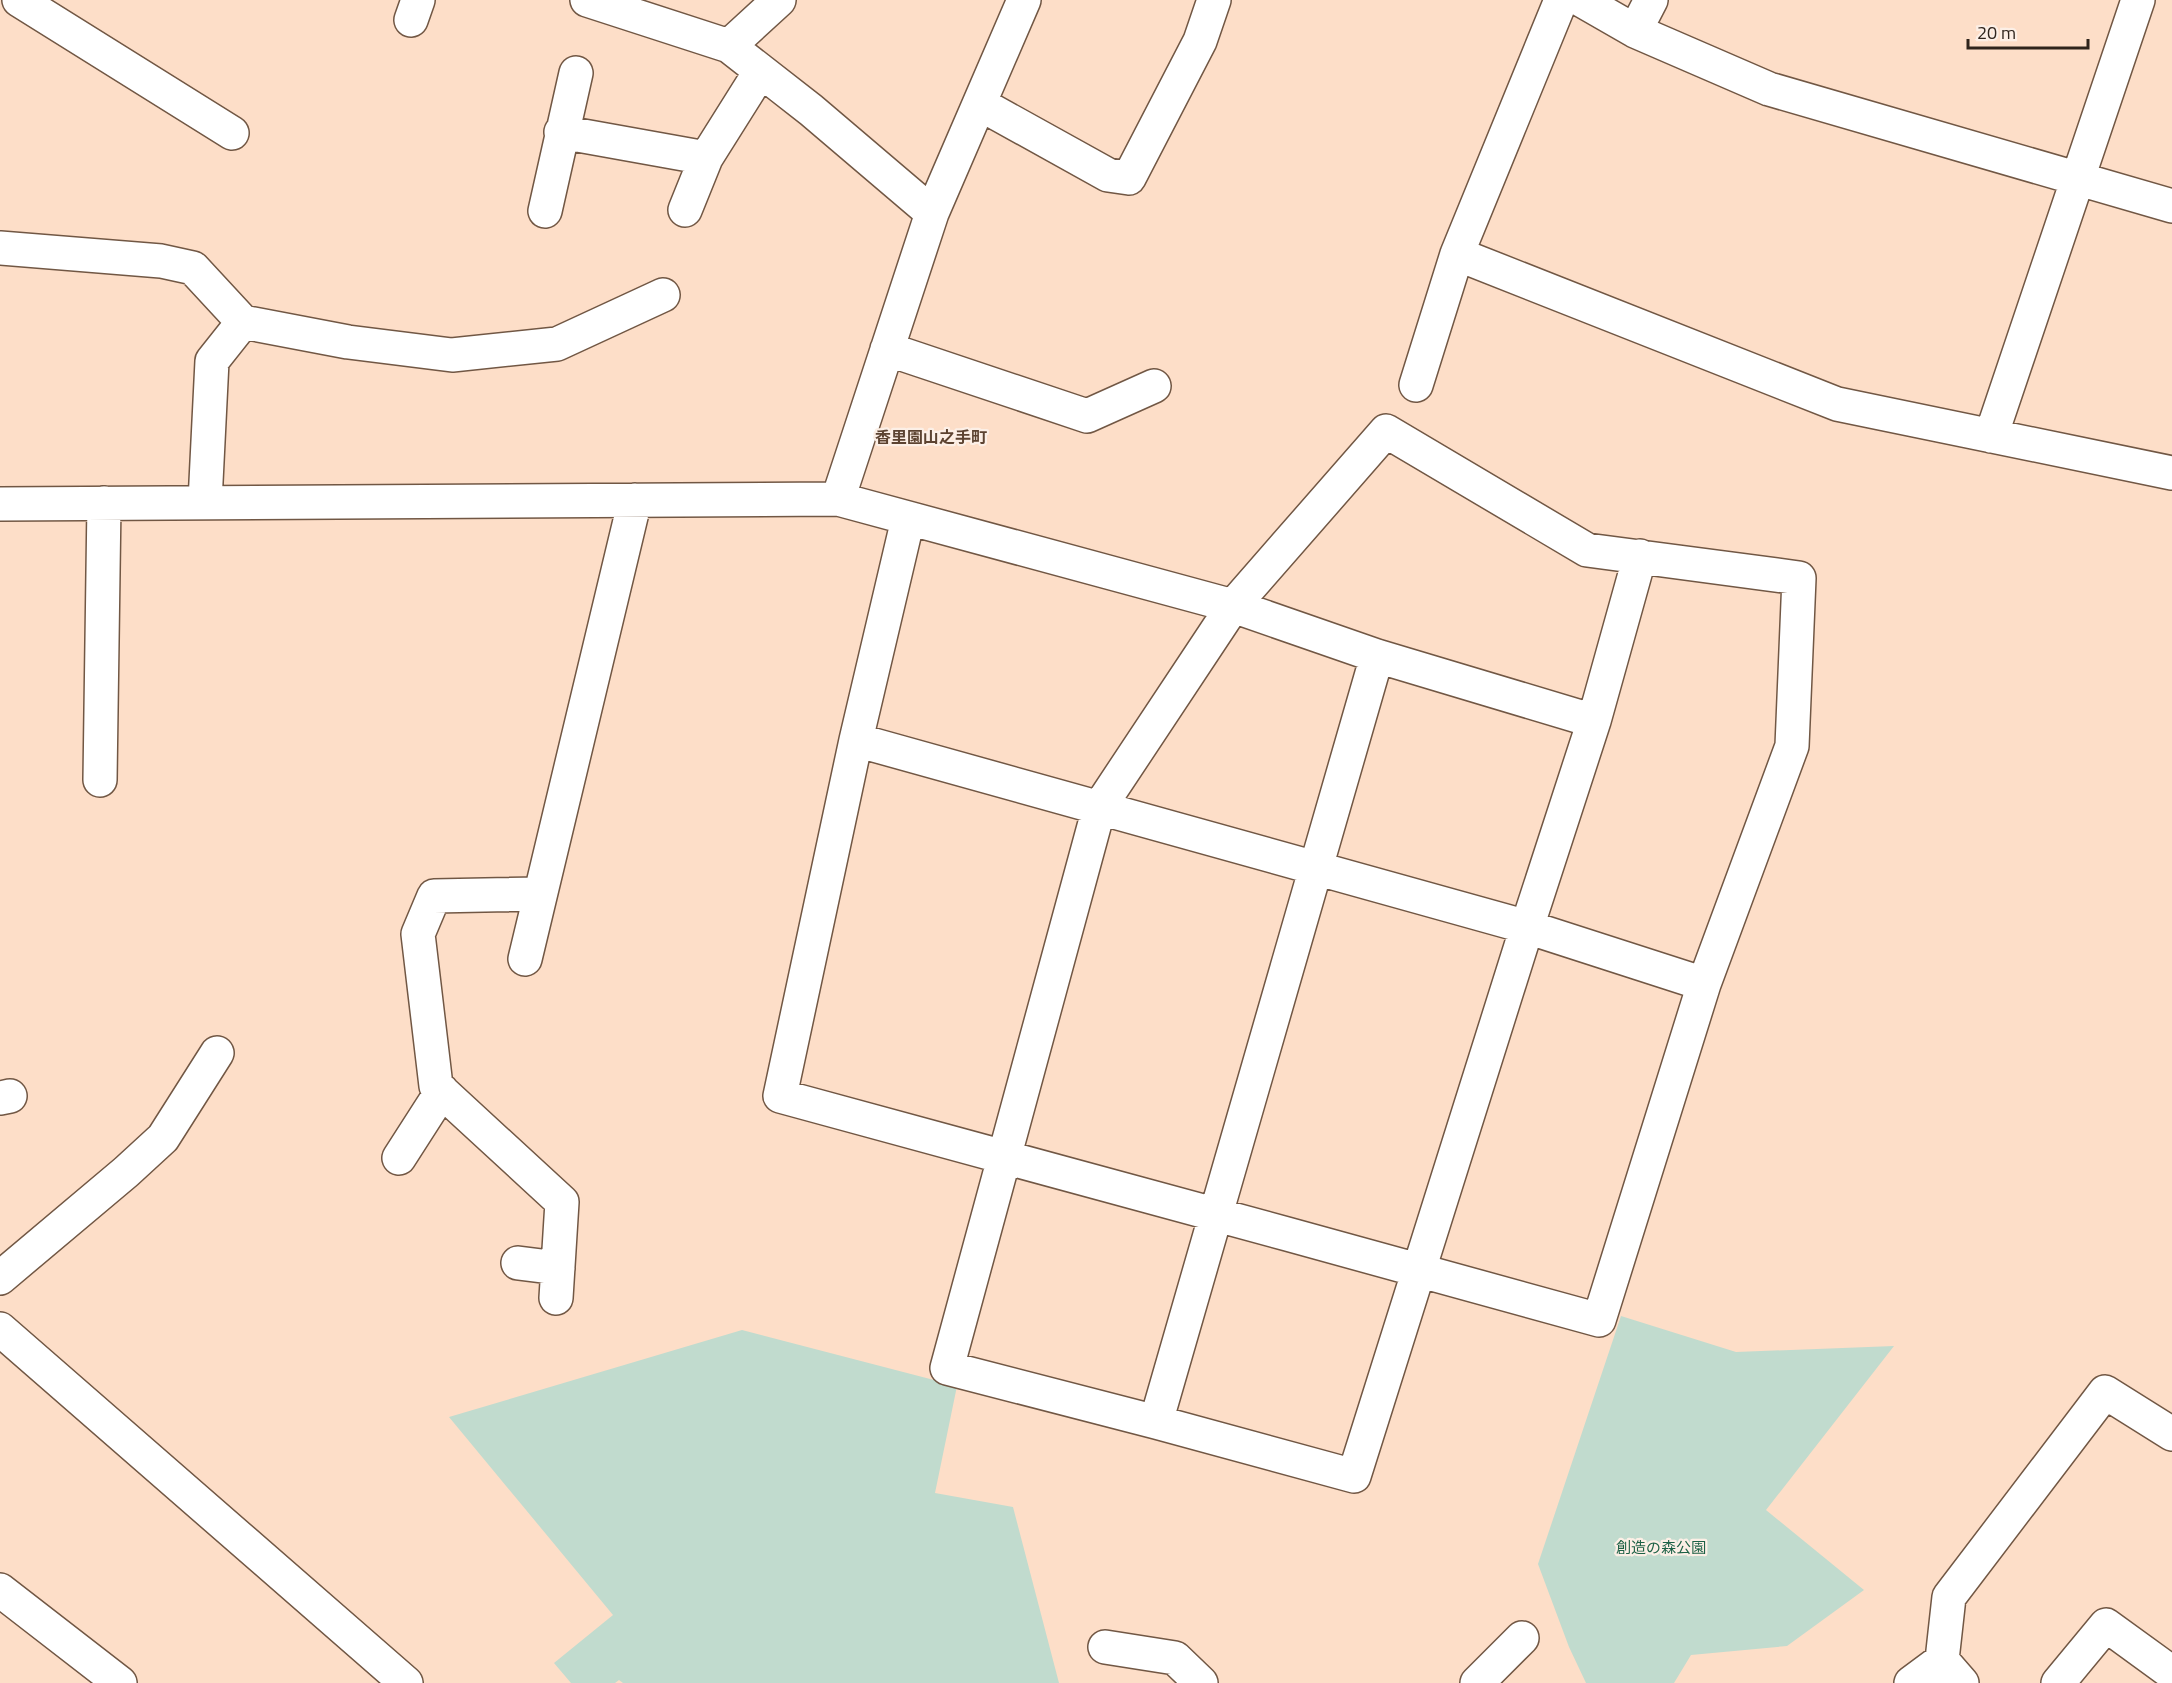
<svg xmlns="http://www.w3.org/2000/svg" width="2172" height="1683" viewBox="0 0 2172 1683" font-family="'Titillium Web','Noto Sans JP',sans-serif">
	<style>
		.green { fill: #c1dbce }
		.lines { fill: none; stroke-linecap: round; stroke-linejoin: round }
		.minor-casing { stroke: #715744; stroke-width: 36 }
		.minor { stroke: #fff; stroke-width: 33 }
		.labels { text-anchor: middle; stroke-width: 4.5; stroke-linejoin: round; paint-order: stroke }
		.park-label { font-size: 15px; fill: #1d6146; stroke: #fcefe6 }
		.neighbourhood-label { font-size: 16px; font-weight: bold; fill: #5c4331; stroke: #fcefe6 }
	</style>
	<rect width="100%" height="100%" fill="#fddec8"/>
	<path class="green" d="M 1621,1316 L 1736,1352 L 1894,1346 L 1766,1510 L 1864,1590 L 1787,1646 L 1691,1655 L 1674,1683 L 1586,1683 L 1569,1647 L 1538,1564 Z
		M 742,1330 L 957,1386 L 935,1493 L 1013,1507 L 1059,1683 L 623,1683 L 619,1680 L 615,1683 L 571,1683 L 554,1663 L 613,1615 L 449,1417 Z"/>
	<g class="lines">
		<defs>
			<path id="minor" d="M 19,0 L 232,133
				M 587,0 L 729,46 L 811,110 L 932,213
				M 1561,0 L 1457,254 L 1837,404 L 2172,473
				M 1581,0 L 1635,31 L 1769,89 L 2172,206
				M 411,20 L 418,0
				M 1635,31 L 1651,0
				M 729,46 L 779,0
				M 980,104 L 1108,175 L 1129,178 L 1200,41 L 1214,0
				M 561,132 L 706,158
				M 685,210 L 706,158 L 760,72
				M 545,211 L 576,73
				M 0,248 L 161,261 L 193,268 L 243,322 L 348,342 L 452,355 L 557,344 L 663,295
				M 887,349 L 1087,416 L 1154,386
				M 1416,385 L 1457,254
				M 1991,436 L 2138,0
				M 838,499 L 932,213 L 1024,0
				M 205,502 L 212,361 L 243,322
				M 0,504 L 838,499 L 1233,606 L 1377,656 L 1594,721
				M 908,519 L 856,740 L 780,1096 C 1054,1169 1326,1245 1599,1320 L 1704,984 L 1792,746 L 1799,578 L 1587,550 L 1386,431 L 1233,606 L 1099,808 L 947,1368 L 1156,1422 L 1354,1476 L 1527,927 L 1594,721 L 1640,556
				M 856,740 L 1527,927 L 1704,984
				M 100,780 L 104,503
				M 540,894 L 434,896 L 418,934 L 436,1086 L 562,1202 L 556,1298
				M 525,959 L 635,500
				M 0,1098 L 10,1096
				M 399,1158 L 442,1091
				M 518,1263 L 558,1268
				M 0,1278 L 126,1172 L 163,1138 L 217,1053
				M 0,1329 L 406,1683
				M 1156,1422 L 1377,656
				M 0,1590 L 120,1683
				M 1105,1647 L 1175,1658 L 1201,1683
				M 1942,1660 L 1962,1683
				M 1477,1683 L 1522,1638
				M 1911,1683 L 1942,1660 L 1949,1597 L 2105,1392 L 2172,1434
				M 2058,1683 L 2106,1625 L 2172,1673"/>
		</defs>
		<use href="#minor" class="minor-casing"/>
		<use href="#minor" class="minor"/>
	</g>
	<g class="labels">
		<g class="park-label">
			<text x="1661" y="1553">創造の森公園</text>
		</g>
		<g class="neighbourhood-label">
			<text x="931" y="443">香里園山之手町</text>
		</g>
	</g>
	<path d="M1968 39v9h120v-9" fill="none" stroke="#2f241c" stroke-width="3"/>
	<text x="1977" y="39" font-size="18" fill="#2f241c" stroke="#fcefe6" stroke-width="4.5" paint-order="stroke">20 m</text>
</svg>
